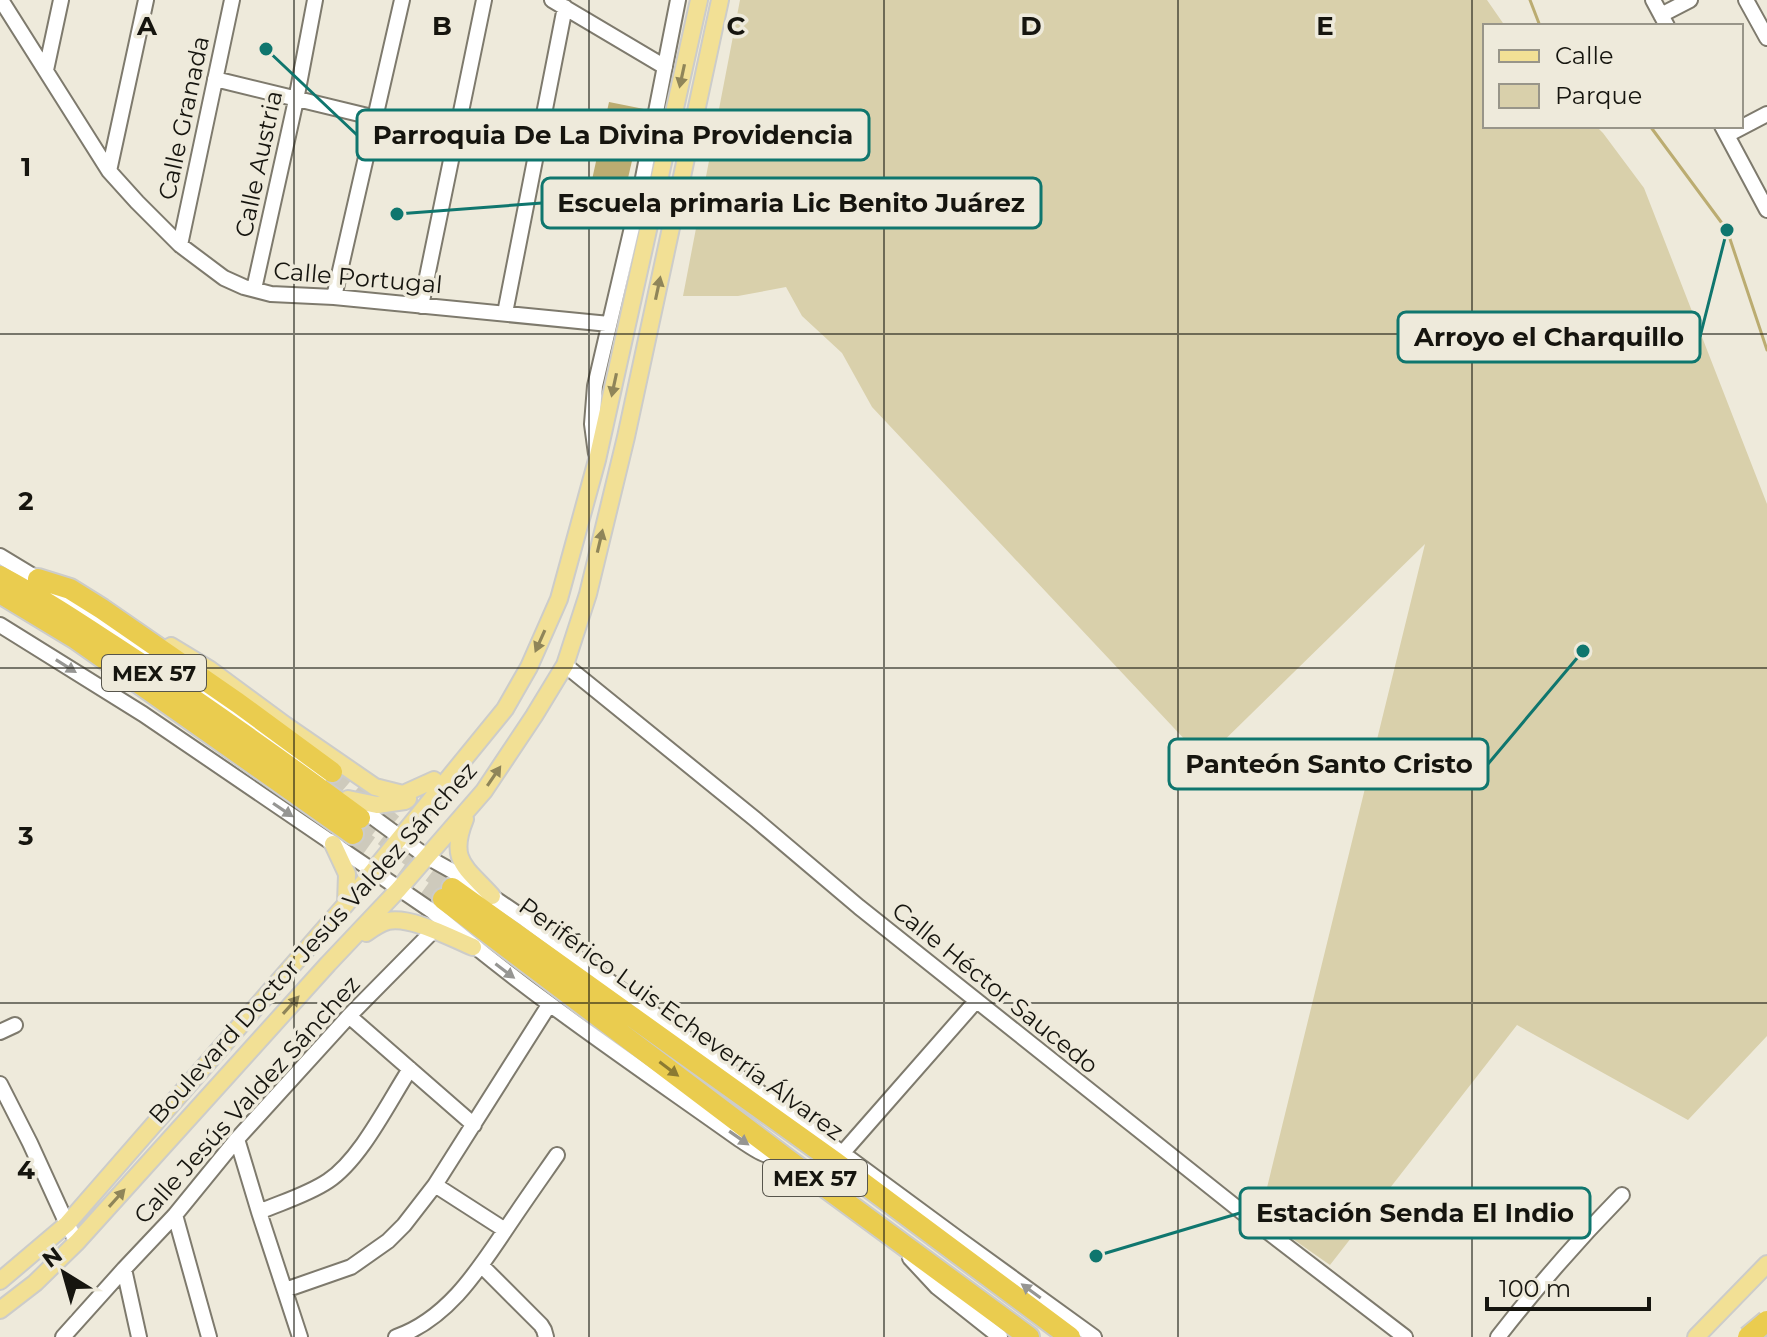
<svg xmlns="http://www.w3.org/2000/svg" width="1767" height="1337" viewBox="0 0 1767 1337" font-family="Montserrat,sans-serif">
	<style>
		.green { fill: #d9d0ab }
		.water { fill: #bbac71 }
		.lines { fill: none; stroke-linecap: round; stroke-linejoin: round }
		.stream { stroke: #bbac71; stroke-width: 3 }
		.highway-tunnel { stroke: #cecabc; stroke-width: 20; stroke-dasharray: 20 10; stroke-linecap: butt }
		.minor-casing { stroke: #7e7a6d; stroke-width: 18 }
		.major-casing { stroke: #ccccca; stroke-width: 20 }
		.highway-casing { stroke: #ccccca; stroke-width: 24 }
		.minor { stroke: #fff; stroke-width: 14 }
		.major { stroke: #f2e095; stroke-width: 16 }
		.highway { stroke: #eacc4f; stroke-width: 20 }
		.highway-bridge-casing { stroke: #ccccca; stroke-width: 24; stroke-linecap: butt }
		.highway-bridge { stroke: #eacc4f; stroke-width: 20 }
		.oneway { fill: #8f8559 }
		.oneway2 { fill: #969693 }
		.oneway3 { fill: #8b7a32 }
		.grid { fill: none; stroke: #16150f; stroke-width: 2; stroke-opacity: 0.55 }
		.labels { text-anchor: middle; stroke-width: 7; stroke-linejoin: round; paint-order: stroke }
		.shield { fill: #eeeadb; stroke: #57554c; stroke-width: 2 }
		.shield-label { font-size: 22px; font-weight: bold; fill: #16150f }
		.street-label { font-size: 24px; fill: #16150f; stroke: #eeeadb }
		.grid-label { font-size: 26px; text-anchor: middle; font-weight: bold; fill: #16150f; stroke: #eeeadb; stroke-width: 7; stroke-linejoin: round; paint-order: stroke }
		.leader { fill: none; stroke: #0f766e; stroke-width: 3 }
		.callout-dot { fill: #0f766e; stroke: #eeeadb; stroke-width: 3 }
		.callout { fill: #eeeadb; stroke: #0f766e; stroke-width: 3 }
		.callout-label { font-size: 26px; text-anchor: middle; font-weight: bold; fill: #16150f }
	</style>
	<rect width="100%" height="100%" fill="#eeeadb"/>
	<path class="green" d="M 740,0 L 1487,0 L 1505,26 L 1485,26 L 1485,126 L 1596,126 L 1603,133 L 1644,188 L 1767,504 L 1767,1036 L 1688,1120 L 1517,1025 L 1330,1265 L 1260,1216 L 1425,544 L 1204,760 L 872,407 L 842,353 L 802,316 L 786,287 L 738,296 L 683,296 Z"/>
	<path class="water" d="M 609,102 L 644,109 L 622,204 L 588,198 Z"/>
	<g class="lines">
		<path class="stream" d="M 1530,0 L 1540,26
			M 1650,126 L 1727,230 L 1767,350"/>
		<path class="highway-tunnel" d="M 332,772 L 411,840
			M 360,818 L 452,888
			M 353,834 L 443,899"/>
		<defs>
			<path id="minor" d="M 1,0 L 109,171 L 137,202 L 180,245 L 224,278 L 244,287 L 271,294 L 334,297 L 609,324
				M 552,0 L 665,67
				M 1653,0 L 1667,26
				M 1746,0 L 1767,38
				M 1661,15 L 1690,0
				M 46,70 L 61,0
				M 215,79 L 376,118 L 457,132
				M 1722,126 L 1767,210
				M 1727,135 L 1767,114
				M 109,171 L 146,0
				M 180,245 L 232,0
				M 254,289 L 296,100 L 315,0
				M 334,297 L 402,0
				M 421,306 L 484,0
				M 505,313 L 565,7
				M 596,454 L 592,424 L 595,386 L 640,193 L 678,0
				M 0,556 L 38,579 L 247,722 L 320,777
				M 0,625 L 143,714 L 432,911 C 529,994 635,1065 739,1139 C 753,1148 764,1157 781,1158
				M 565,665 L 755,819 L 859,907 L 1242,1212 L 1405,1337
				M 355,804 L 427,857 L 463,877 L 525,919 L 960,1240 L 1094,1337
				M 349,1016 L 474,1125
				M 0,1032 L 15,1025
				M 0,1084 L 30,1143 L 67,1224 L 77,1242
				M 237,1139 L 259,1212 L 300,1337
				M 839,1157 L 976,1001
				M 435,1185 L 505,1230
				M 259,1212 C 282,1202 307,1195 328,1181 C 361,1159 388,1103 410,1069
				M 175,1215 L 209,1337
				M 910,1258 L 937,1287 L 1000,1337
				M 481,1265 L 541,1325 L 544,1330 L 546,1337
				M 124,1269 L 139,1337
				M 285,1290 L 351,1267 L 388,1241 L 404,1225 L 435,1185 L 549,1005
				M 63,1337 L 124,1269 L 175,1215 L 237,1139 L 349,1016 L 433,931
				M 396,1337 C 448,1319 479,1269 508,1226 C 524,1202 541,1178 557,1155
				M 1498,1337 C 1537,1287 1578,1240 1622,1195"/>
			<path id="major" d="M 171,646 L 209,669 L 285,725 L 375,787 L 403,794 L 434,780
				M 348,799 L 377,805 L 405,801 L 408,799
				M 465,819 C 448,861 466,867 492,896
				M 333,844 L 347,874 L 346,904
				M 366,933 C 373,928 380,923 388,921 C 411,916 451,938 473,947
				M 0,1281 L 67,1224 L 346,904 L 505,709 L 529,667 L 559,599 L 597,460 L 699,0
				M 0,1310 L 35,1283 L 77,1242 L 328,964 L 398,890 L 484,791 L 534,716 L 565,665 L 588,594 L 626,437 L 720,0
				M 1696,1337 L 1767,1264"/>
			<path id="highway" d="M 0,576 C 49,602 94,633 140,663 C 215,713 288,765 360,818
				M 38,579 L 70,589 L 102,609 L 238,703 L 332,772
				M 0,593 L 76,639 L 353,834
				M 452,888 L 835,1162 L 1070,1337
				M 443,899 L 787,1159 L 1029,1337"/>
		</defs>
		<use href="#minor" class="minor-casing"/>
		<use href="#major" class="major-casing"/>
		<use href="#highway" class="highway-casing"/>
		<use href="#minor" class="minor"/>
		<use href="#major" class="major"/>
		<use href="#highway" class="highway"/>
		<defs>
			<path id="highway-bridge" d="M 1748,1337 L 1767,1321"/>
		</defs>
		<use href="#highway-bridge" class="highway-bridge-casing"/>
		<use href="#highway-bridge" class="highway-bridge"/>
	</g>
	<defs><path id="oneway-solid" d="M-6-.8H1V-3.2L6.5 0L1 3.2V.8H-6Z" transform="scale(2)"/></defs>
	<g class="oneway">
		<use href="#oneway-solid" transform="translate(682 76) rotate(102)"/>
		<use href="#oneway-solid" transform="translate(658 288) rotate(-78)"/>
		<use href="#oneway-solid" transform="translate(614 385) rotate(102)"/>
		<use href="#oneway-solid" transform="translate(600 541) rotate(-77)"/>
		<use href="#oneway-solid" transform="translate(540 641) rotate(114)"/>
		<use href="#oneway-solid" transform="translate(494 776) rotate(-56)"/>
		<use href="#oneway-solid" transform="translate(291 1005) rotate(-48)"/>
		<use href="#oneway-solid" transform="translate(117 1198) rotate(-48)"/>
	</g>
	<g class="oneway2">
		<use href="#oneway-solid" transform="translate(66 666) rotate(32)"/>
		<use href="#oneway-solid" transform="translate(283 810) rotate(34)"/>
		<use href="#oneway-solid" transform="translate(505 971) rotate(37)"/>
		<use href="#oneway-solid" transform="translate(739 1138) rotate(35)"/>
		<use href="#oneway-solid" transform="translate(1031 1291) rotate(-144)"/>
	</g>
	<use class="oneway3" href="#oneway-solid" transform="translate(669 1069) rotate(37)"/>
	<path class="grid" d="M 294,0 L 294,1337M 589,0 L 589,1337M 884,0 L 884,1337M 1178,0 L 1178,1337M 1472,0 L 1472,1337M 0,334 L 1767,334M 0,668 L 1767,668M 0,1003 L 1767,1003"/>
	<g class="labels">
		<g class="shield">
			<rect x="102" y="655" width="104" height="36" rx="6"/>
			<rect x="763" y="1160" width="104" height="36" rx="6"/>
		</g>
		<g class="shield-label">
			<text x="154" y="681">MEX 57</text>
			<text x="815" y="1186">MEX 57</text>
		</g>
		<g class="street-label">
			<text transform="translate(184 118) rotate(-78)" y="8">Calle Granada</text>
			<text transform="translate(259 164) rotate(-78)" y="8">Calle Austria</text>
			<text transform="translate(358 278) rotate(5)" y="8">Calle Portugal</text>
			<text transform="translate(313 943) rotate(-48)" y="8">Boulevard Doctor Jesús Valdez Sánchez</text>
			<text transform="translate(995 988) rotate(39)" y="8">Calle Héctor Saucedo</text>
			<text transform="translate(681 1019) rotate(36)" y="8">Periférico Luis Echeverría Álvarez</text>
			<text transform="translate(247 1100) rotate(-48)" y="8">Calle Jesús Valdez Sánchez</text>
		</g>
	</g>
	<g class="grid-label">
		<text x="147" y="35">A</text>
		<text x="442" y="35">B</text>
		<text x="736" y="35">C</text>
		<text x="1031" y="35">D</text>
		<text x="1325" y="35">E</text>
		<text x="26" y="176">1</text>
		<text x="26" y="510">2</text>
		<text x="26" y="845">3</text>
		<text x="26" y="1179">4</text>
	</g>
	<path class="leader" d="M266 49L357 135M397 214L542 203M1727 230L1700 337M1583 651L1488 764M1096 1256L1240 1213"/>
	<g class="callout-dot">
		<circle cx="266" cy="49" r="8"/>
		<circle cx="397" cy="214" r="8"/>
		<circle cx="1727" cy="230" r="8"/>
		<circle cx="1583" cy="651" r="8"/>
		<circle cx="1096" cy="1256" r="8"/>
	</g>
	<g class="callout">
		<rect x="357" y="110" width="512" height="50" rx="8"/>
		<rect x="542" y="178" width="499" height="50" rx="8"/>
		<rect x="1398" y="312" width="302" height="50" rx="8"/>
		<rect x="1169" y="739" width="319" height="50" rx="8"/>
		<rect x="1240" y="1188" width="350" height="50" rx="8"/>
	</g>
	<g class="callout-label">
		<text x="613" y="144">Parroquia De La Divina Providencia</text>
		<text x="791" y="212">Escuela primaria Lic Benito Juárez</text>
		<text x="1549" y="346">Arroyo el Charquillo</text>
		<text x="1329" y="773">Panteón Santo Cristo</text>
		<text x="1415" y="1222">Estación Senda El Indio</text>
	</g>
	<rect x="1483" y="24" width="260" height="104" fill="#eeeadb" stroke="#989589" stroke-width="2"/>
	<rect x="1499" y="50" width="40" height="12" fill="#f2e095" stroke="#989589" stroke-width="2"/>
	<text x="1555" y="64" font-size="24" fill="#16150f">Calle</text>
	<rect x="1499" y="84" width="40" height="24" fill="#d9d0ab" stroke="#989589" stroke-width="2"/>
	<text x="1555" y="104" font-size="24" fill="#16150f">Parque</text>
	<g transform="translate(64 1273) rotate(323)" stroke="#eeeadb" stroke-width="6" paint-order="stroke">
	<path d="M0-6L14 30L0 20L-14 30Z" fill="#16150f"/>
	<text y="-12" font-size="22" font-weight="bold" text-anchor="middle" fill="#16150f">N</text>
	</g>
	<path d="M1487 1297v12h162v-12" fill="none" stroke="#16150f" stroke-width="4"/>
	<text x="1499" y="1297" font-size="24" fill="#16150f" stroke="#eeeadb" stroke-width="6" paint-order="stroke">100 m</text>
</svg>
